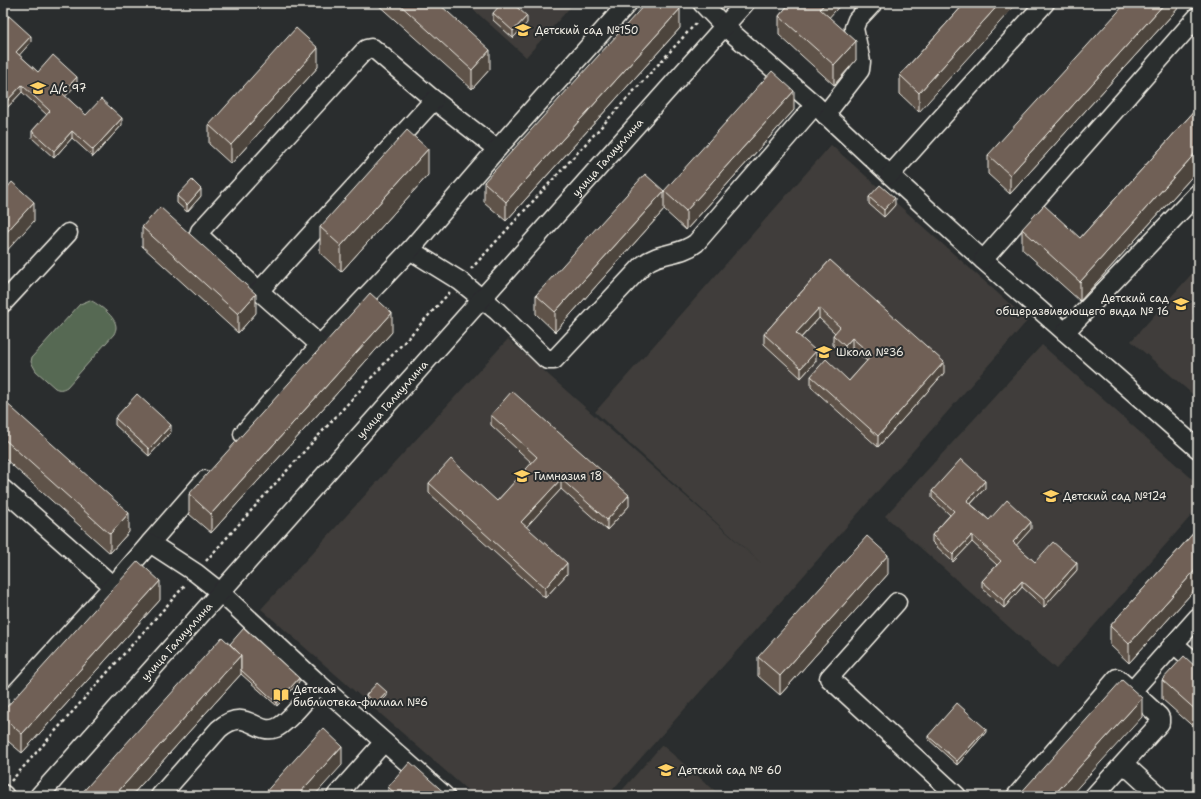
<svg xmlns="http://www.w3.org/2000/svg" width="1201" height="799" viewBox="0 0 1201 799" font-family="'Shantell Sans',sans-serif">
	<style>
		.built { fill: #3f3d3a }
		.pitch { fill: #576953; stroke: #a6ad9e }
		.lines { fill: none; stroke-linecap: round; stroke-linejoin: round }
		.minor-casing { stroke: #f4f1e8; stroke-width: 21 }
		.path { stroke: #f4f1e8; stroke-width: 2.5; stroke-dasharray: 3 3; stroke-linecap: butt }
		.minor { stroke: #2a2d2e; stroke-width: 18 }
		.wall { fill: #5f534a; stroke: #f4f1e8 }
		.shaded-wall { fill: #4e443c; stroke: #f4f1e8 }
		.building { fill: #6f6156; stroke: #f4f1e8 }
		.labels { text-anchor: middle; stroke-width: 4; stroke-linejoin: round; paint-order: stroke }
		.poi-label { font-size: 11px; fill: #f4f1e8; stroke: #2a2d2e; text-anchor: start }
		.street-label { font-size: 11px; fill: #f4f1e8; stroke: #2a2d2e }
	</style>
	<rect width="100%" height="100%" fill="#2a2d2e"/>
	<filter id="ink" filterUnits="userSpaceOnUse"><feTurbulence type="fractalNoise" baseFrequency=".025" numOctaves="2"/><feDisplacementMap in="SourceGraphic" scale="8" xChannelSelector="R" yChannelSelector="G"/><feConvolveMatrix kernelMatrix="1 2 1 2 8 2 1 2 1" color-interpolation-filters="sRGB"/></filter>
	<g filter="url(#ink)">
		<path class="built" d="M 466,3 L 574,3 L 526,57 Z
			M 831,145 L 1028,320 L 791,590 L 607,796 L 474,796 L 261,609 L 508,339 L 762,564 L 595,412 Z
			M 1198,267 L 1198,399 L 1131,341 Z
			M 1042,345 L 1198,484 L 1198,508 L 1056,669 L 885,516 Z
			M 662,745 L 721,796 L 617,796 Z"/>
		<path class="pitch" d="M 90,300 C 98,304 117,317 116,328 C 116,329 115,332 114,334 L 67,387 C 62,390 59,390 55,388 L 36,371 L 31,362 L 32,357 L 80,304 Z"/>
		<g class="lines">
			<defs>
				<g id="minor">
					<path d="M 702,3 L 724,26 L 815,105 L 890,175 L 983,260 L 1198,449"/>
					<path d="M 825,115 L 860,70 L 861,62 L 854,28 L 857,20 L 873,3"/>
					<path d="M 890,175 L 1045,3"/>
					<path d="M 410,250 L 460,281 L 497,311 L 546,359 L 549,360 L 554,360 L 643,265 C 660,251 680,256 696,243 L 815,105"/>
					<path d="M 983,260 L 1198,16"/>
					<path d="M 259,291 L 202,238 L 199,234 L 200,231 L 366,49 L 371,48 L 374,49 L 434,100 L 497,149"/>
					<path d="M 3,303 L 68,233"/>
					<path d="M 1065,332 L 1198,193"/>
					<path d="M 320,345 L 410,250 L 497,149 L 628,3"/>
					<path d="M 243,434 L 320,345 L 259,291 L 434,100"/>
					<path d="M 3,489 L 113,586"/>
					<path d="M 150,543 L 205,480"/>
					<path d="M 897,602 L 829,678 L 957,796"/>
					<path d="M 1174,644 L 1198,665"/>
					<path d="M 3,707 L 113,586 L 150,543 L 196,573 L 220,592 L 319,684 L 445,796"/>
					<path d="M 1124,764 L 1159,796"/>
					<path d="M 3,794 L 5,796"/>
					<path id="s1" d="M 39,796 L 745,3"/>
					<path d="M 160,796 L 219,729 C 247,705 255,736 276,728 C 287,724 311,694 319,684"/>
					<path d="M 336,796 L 384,742"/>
					<path d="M 1016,796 L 1117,678 L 1132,691 L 1198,617"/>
					<path d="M 1094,796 L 1160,723 L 1160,718 L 1159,716 L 1132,691"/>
				</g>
			</defs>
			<use href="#minor" class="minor-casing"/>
			<path class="path" d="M 471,269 L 698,21
				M 206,561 L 309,446 L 450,292
				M 11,781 L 186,584"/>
			<use href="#minor" class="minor"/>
		</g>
		<path class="wall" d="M 187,3 L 193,3 L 190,6 Z
			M 376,3 L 438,3 L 490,69 L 472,89 Z
			M 790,3 L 842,3 L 829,17 L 856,60 L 834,85 L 779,35 L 779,16 Z
			M 965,3 L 919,112 L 900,94 L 900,75 Z
			M 1181,3 L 1181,5 L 1010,194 L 988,174 L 988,155 Z
			M 493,13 L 527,23 L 513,38 L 493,20 Z
			M 3,23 L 31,42 L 19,55 L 38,72 L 77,84 L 65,96 L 86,115 L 122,125 L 93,157 L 72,138 L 54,158 L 32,138 L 32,131 L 47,115 L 22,92 L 3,112 Z
			M 680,28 L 506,221 L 484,202 L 484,182 Z
			M 318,67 L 231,164 L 209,144 L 209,125 Z
			M 1198,107 L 1198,170 L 1080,301 L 1022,249 L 1022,229 L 1080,238 Z
			M 794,110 L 686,230 L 664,210 L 555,332 L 536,314 L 536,295 L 664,191 Z
			M 428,175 L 341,272 L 320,253 L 320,227 Z
			M 177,196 L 201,196 L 187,212 L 177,203 Z
			M 869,197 L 895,205 L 884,217 L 869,204 Z
			M 142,227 L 256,313 L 238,333 L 142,246 Z
			M 830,260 L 944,373 L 878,447 L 811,387 L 811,376 L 849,381 L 867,361 L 852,348 L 845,356 L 833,345 L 833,335 L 835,333 L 819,318 L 801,338 L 816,361 L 801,378 L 764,344 L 764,334 Z
			M 1198,296 L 1198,318 L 1194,314 L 1194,300 Z
			M 392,332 L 211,533 L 189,514 L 189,494 Z
			M 3,400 L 129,532 L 110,553 L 3,457 Z
			M 491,415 L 629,506 L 607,530 L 561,489 L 526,527 L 567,574 L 545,598 L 429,493 L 429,483 L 497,501 L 532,463 L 491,425 Z
			M 115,418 L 171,432 L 149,456 L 115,425 Z
			M 985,488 L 971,504 L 989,520 L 1031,529 L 1016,545 L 1035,562 L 1077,570 L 1044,607 L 1022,587 L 1004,608 L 982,588 L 982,581 L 997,565 L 972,542 L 953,562 L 932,542 L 932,535 L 950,515 L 932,498 L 932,491 Z
			M 1198,528 L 1198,586 L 1129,663 L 1110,645 L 1110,626 Z
			M 888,574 L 780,695 L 758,676 L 758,657 Z
			M 160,600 L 22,753 L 3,737 L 3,711 Z
			M 230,644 L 299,682 L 277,706 L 241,674 L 131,796 L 79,796 Z
			M 1198,669 L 1198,731 L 1162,699 L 1162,680 Z
			M 366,695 L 387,696 L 376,707 L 366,698 Z
			M 986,732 L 957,765 L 928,739 L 928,736 Z
			M 388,787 L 448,796 L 388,796 Z"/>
		<path class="shaded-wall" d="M 825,3 L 842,3 L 820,28 L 820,9 Z
			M 1000,3 L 1017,3 L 919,112 L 919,93 Z
			M 1165,3 L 1181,3 L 1181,5 L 1010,194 L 1010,175 Z
			M 680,9 L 680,28 L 506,221 L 506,202 Z
			M 527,16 L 527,23 L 513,38 L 513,31 Z
			M 31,36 L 31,42 L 16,59 L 16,52 Z
			M 856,41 L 856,60 L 834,85 L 834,65 Z
			M 318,48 L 318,67 L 231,164 L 231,145 Z
			M 490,50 L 490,69 L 472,89 L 472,70 Z
			M 77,77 L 77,84 L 62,100 L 62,93 Z
			M 22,85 L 22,92 L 3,112 L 3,105 Z
			M 794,91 L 794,110 L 686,230 L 686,211 Z
			M 122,118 L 122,125 L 93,157 L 93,150 Z
			M 72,131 L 72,138 L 54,158 L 54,151 Z
			M 428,149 L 428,175 L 341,272 L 341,246 Z
			M 1198,150 L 1198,170 L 1080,301 L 1080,282 Z
			M 201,189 L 201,196 L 187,212 L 187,205 Z
			M 664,191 L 664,210 L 555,332 L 555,312 Z
			M 895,198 L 895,205 L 884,217 L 884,210 Z
			M 34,202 L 34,221 L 3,255 L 3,236 Z
			M 256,294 L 256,313 L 238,333 L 238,314 Z
			M 819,308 L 819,318 L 796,343 L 796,333 Z
			M 392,313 L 392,332 L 211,533 L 211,514 Z
			M 852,338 L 852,348 L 845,356 L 845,346 Z
			M 816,351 L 816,361 L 801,378 L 801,368 Z
			M 944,362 L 944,373 L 878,447 L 878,436 Z
			M 171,425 L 171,432 L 149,456 L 149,449 Z
			M 561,479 L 561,489 L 521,533 L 521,522 Z
			M 985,481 L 985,488 L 967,508 L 967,501 Z
			M 629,495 L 629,506 L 607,530 L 607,520 Z
			M 129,513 L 129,532 L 110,553 L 110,534 Z
			M 1031,522 L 1031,529 L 1013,549 L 1013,542 Z
			M 972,535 L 972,542 L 953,562 L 953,555 Z
			M 888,555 L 888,574 L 780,695 L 780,676 Z
			M 567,563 L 567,574 L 545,598 L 545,588 Z
			M 1077,563 L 1077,570 L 1044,607 L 1044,600 Z
			M 1198,567 L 1198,586 L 1129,663 L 1129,644 Z
			M 160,581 L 160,600 L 22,753 L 22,734 Z
			M 1022,581 L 1022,587 L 1004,608 L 1004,601 Z
			M 241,655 L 241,674 L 131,796 L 114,796 Z
			M 299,678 L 299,682 L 277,706 L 277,703 Z
			M 387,692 L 387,696 L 376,707 L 376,704 Z
			M 1142,698 L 1142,717 L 1070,796 L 1053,796 Z
			M 986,729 L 986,732 L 957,765 L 957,761 Z
			M 342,746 L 342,765 L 314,796 L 297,796 Z"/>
		<path class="building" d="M 398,3 L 438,3 L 490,50 L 472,70 Z
			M 502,3 L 512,3 L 527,16 L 513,31 L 493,13 Z
			M 646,3 L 674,3 L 680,9 L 506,202 L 484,182 Z
			M 790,3 L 825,3 L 820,9 L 856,41 L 834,65 L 779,16 Z
			M 965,3 L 1000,3 L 919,93 L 900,75 Z
			M 1126,3 L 1165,3 L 1010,175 L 988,155 Z
			M 9,16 L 31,36 L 16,52 L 38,72 L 53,55 L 77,77 L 62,93 L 86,115 L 101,99 L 122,118 L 93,150 L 72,131 L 54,151 L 32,131 L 50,111 L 22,85 L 3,105 L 3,23 Z
			M 296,28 L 318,48 L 231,145 L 209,125 Z
			M 772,71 L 794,91 L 686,211 L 664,191 L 555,312 L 536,295 L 645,174 L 664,191 Z
			M 1198,107 L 1198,150 L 1080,282 L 1022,229 L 1044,205 L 1080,238 Z
			M 407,130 L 428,149 L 341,246 L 320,227 Z
			M 192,180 L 201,189 L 187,205 L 177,196 Z
			M 12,182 L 34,202 L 3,236 L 3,193 Z
			M 880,185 L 895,198 L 884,210 L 869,197 Z
			M 160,207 L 256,294 L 238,314 L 142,227 Z
			M 830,260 L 944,362 L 878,436 L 811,376 L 826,359 L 849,381 L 872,355 L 852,338 L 845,346 L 833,335 L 840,327 L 819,308 L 796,333 L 816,351 L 801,368 L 764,334 Z
			M 370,293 L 392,313 L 211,514 L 189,494 Z
			M 1198,296 L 1198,304 L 1194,300 Z
			M 512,391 L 629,495 L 607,520 L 561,479 L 521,522 L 567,563 L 545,588 L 429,483 L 451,459 L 497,501 L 537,457 L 491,415 Z
			M 137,394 L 171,425 L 149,449 L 115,418 Z
			M 3,400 L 129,513 L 110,534 L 3,438 Z
			M 961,459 L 985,481 L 967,501 L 989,520 L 1007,500 L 1031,522 L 1013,542 L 1035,562 L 1053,542 L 1077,563 L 1044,600 L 1022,581 L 1004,601 L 982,581 L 1001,561 L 972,535 L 953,555 L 932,535 L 954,511 L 932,491 Z
			M 1198,528 L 1198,567 L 1129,644 L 1110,626 Z
			M 867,536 L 888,555 L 780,676 L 758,657 Z
			M 138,561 L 160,581 L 22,734 L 3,718 L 3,711 Z
			M 244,628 L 299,678 L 277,703 L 241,670 L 241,655 L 230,644 Z
			M 222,637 L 241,655 L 114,796 L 79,796 Z
			M 1184,656 L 1198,669 L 1198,712 L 1162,680 Z
			M 1122,680 L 1142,698 L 1053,796 L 1018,796 Z
			M 377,683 L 387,692 L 376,704 L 366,695 Z
			M 957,703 L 986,729 L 957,761 L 928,736 Z
			M 323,728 L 342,746 L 297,796 L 262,796 Z
			M 410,762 L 448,796 L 398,796 L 388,787 Z"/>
	</g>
	<defs>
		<symbol id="school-bare" viewBox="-9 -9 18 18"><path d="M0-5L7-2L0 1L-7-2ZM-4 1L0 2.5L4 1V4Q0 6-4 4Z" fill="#ffd166" stroke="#2a2d2e" stroke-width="2.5" paint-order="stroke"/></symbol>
		<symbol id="library-bare" viewBox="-9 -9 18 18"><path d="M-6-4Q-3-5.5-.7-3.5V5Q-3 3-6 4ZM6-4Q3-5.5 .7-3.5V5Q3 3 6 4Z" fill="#ffd166" stroke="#2a2d2e" stroke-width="2.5" paint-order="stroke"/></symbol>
	</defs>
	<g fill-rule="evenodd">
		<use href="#school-bare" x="512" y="19" width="22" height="22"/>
		<use href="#school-bare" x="27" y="77" width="22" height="22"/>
		<use href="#school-bare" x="1170" y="293" width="22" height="22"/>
		<use href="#school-bare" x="813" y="341" width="22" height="22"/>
		<use href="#school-bare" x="511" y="465" width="22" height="22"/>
		<use href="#school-bare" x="1040" y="485" width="22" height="22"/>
		<use href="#library-bare" x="270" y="684" width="22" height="22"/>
		<use href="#school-bare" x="655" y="759" width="22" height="22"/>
	</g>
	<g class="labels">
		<g class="poi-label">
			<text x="535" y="34">Детский сад №150</text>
			<text x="50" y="92">Д/с 97</text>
			<text x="1169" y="302" text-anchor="end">Детский сад<tspan x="1169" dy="13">общеразвивающего вида № 16</tspan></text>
			<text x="836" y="356">Школа №36</text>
			<text x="534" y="480">Гимназия 18</text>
			<text x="1063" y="500">Детский сад №124</text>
			<text x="293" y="693">Детская<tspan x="293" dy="13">библиотека-филиал №6</tspan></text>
			<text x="678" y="774">Детский сад № 60</text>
		</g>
		<g class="street-label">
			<text dy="4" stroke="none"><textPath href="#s1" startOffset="855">улица Галиуллина</textPath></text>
			<text dy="4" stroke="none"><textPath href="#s1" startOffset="531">улица Галиуллина</textPath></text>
			<text dy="4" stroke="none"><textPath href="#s1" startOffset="207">улица Галиуллина</textPath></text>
		</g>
	</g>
	<rect width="1201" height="799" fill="none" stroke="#2a2d2e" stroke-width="16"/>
	<rect x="8" y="8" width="1185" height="783" fill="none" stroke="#f4f1e8" stroke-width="1.5" filter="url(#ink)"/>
</svg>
